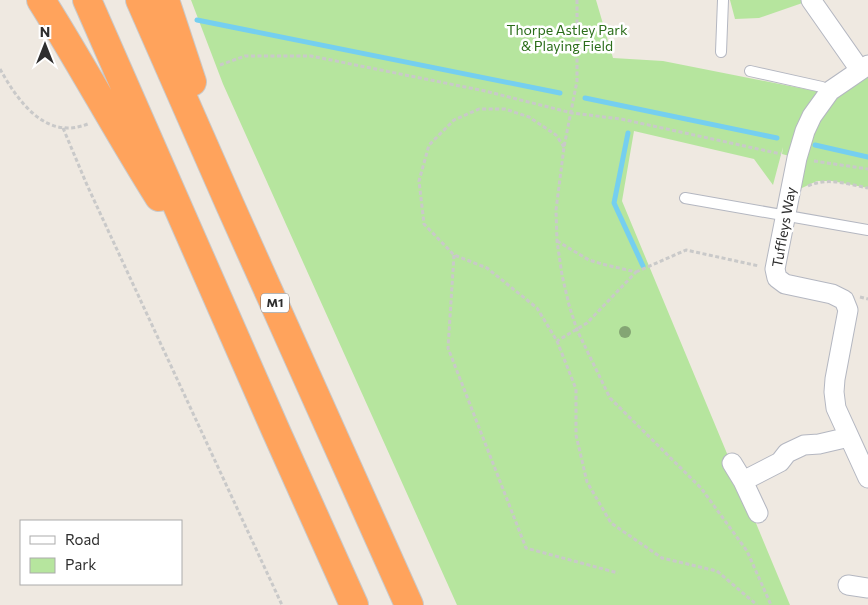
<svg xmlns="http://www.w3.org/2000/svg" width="868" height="605" viewBox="0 0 868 605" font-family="Commissioner,sans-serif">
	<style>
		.green { fill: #b6e59e }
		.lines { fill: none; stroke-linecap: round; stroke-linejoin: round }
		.stream { stroke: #75cff0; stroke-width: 5 }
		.lane-casing { stroke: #b4b7c1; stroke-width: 12 }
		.street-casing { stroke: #b4b7c1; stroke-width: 21 }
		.highway-casing { stroke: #c9c9c9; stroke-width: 30 }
		.path { stroke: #c9c9c9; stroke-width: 3; stroke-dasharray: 4 2.5; stroke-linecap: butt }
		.lane { stroke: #fff; stroke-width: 10 }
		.street { stroke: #fff; stroke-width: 19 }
		.highway { stroke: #ffa35c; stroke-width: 28 }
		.tree { fill: #84a574 }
		.labels { text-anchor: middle; stroke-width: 5; stroke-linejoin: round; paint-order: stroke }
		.shield { fill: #fff; stroke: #6d6d6d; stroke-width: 1 }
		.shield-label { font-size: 12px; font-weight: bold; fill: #2e2e2e }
		.park-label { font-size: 14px; fill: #2c6e1b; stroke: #fff }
		.street-label { font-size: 14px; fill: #2e2e2e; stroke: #fff }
	</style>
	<rect width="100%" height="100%" fill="#efe9e1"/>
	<path class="green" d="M 191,0 L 596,0 L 613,58 L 663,61 L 815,91 L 830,91 L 868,75 L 868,188 L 832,181 L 817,181 L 789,194 L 797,158 L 782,154 L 783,147 L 773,185 L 754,159 L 634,131 L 622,201 L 790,605 L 457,605 L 223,84 Z
		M 730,0 L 811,0 L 759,18 L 735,19 Z"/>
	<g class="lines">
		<path class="stream" d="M 197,20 L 560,93
			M 585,98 L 777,138
			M 628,133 L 614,203 L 643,266
			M 815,145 L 868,157"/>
		<defs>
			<path id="lane" d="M 721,52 L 723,0
				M 750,71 L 822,87 L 830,91
				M 685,198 L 868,230"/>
			<path id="street" d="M 811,0 L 860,70
				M 868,65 L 830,91 L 812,116 L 805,131 L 797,158 L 775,269 L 777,278 L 785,284 L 832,294 L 844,300 L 848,310 L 835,379 L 834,392 L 836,408 L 868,478
				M 732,463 L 743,481 L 758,513
				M 743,481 L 780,462 L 787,453 L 804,445 L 819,444 L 849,437
				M 848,585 L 868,588"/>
			<path id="highway" d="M 41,0 C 82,65 118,132 159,197
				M 87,0 L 276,431 L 354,605
				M 140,0 L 230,205 L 409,605
				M 165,0 L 192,82"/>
		</defs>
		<use href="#lane" class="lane-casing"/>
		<use href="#street" class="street-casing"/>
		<use href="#highway" class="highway-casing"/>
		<path class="path" d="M 577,0 L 577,81 L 564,147 L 556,210 L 557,241 L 562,275 L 569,305 L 577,330 L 610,398 L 701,488 L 747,551 L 771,605
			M 220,65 L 245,56 L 311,56 L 485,91 L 572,113 L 621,119 L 781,154
			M 0,69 C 19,103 47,142 90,123
			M 63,128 L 87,185 L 282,605
			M 564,147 L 556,135 L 529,117 L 505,109 L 479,109 L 454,120 L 429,145 L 419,181 L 424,224 L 454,255 L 487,268 L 537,308 L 557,341 L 576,389 L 576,435 L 587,482 L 611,523 L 662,558 L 717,571 L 757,605
			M 814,161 L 868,169
			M 808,186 C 827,177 848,184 868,188
			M 557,241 L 589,260 L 602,264 L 636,272 L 587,323 L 557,341
			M 454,255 L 448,348 L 526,548 L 618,573
			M 636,272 L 686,250 L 759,266
			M 860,297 L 868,299"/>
		<use href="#lane" class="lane"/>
		<use href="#street" class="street"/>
		<use href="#highway" class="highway"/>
	</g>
	<circle class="tree" cx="625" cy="332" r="6"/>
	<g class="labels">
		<rect class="shield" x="261" y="293.5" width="28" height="19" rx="4"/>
		<g class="shield-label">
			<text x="275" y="307">M1</text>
		</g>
		<g class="park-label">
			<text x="567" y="35">Thorpe Astley Park<tspan x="567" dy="16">&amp; Playing Field</tspan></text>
		</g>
		<g class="street-label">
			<text transform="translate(784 227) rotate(-80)" y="5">Tuffleys Way</text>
		</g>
	</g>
	<rect x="20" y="520" width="162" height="65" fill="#ffffff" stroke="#ababab"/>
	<rect x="30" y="536" width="25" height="8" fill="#ffffff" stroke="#ababab"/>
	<text x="65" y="545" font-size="15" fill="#2e2e2e">Road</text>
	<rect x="30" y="558" width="25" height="15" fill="#b6e59e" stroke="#ababab"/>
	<text x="65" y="570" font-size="15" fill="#2e2e2e">Park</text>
	<g transform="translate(45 45)" stroke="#ffffff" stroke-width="4" paint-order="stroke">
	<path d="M0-4L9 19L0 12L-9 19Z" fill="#2e2e2e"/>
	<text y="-8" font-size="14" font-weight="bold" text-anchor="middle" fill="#2e2e2e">N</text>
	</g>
</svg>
